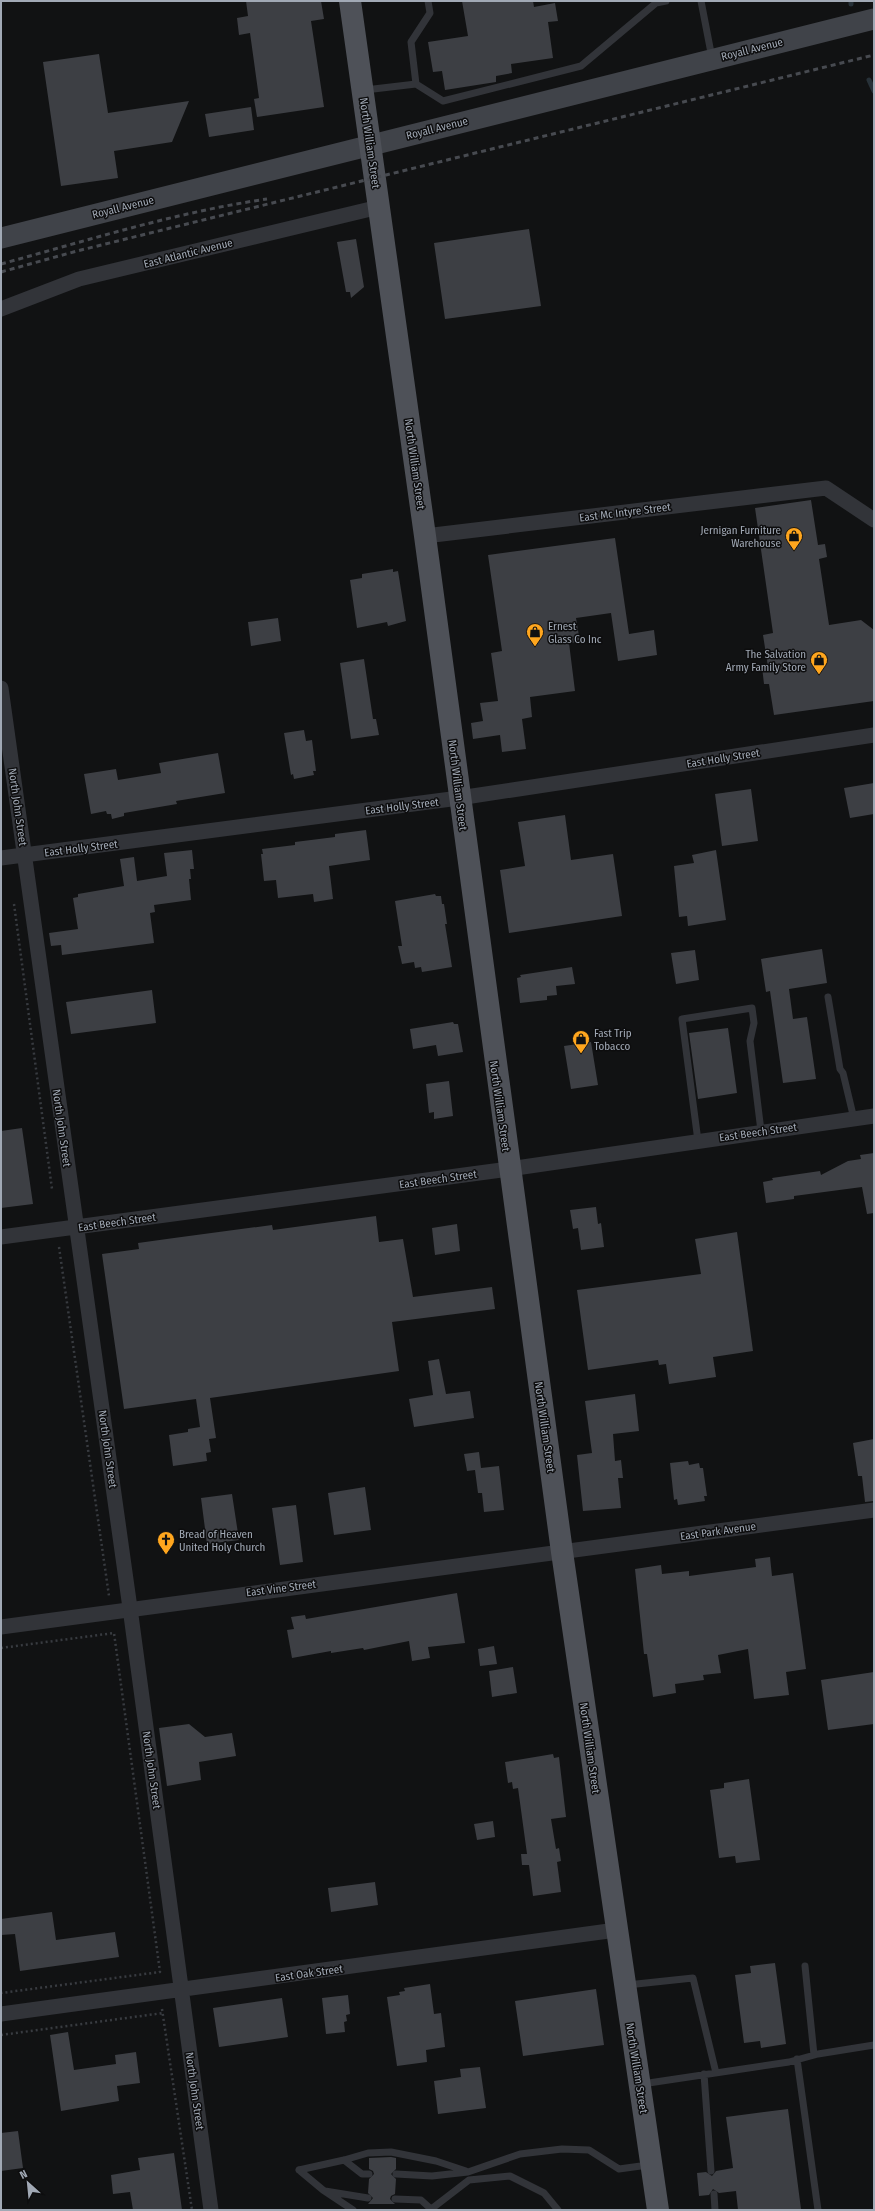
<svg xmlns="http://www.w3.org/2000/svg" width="875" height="2211" viewBox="0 0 875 2211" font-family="'Fira Sans Condensed',sans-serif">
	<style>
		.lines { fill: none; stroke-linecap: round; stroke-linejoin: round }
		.stream { stroke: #273138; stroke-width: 5 }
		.building { fill: #3d3f44 }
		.path { stroke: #383b40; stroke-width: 2.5; stroke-dasharray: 2 3; stroke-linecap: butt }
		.lane { stroke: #323439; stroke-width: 7 }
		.street { stroke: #323439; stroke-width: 15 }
		.secondary { stroke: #404349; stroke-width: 21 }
		.primary { stroke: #4e5158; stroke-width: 22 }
		.rail { stroke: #474a50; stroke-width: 3; stroke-dasharray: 5 4; stroke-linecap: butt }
		.labels { text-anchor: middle; stroke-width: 3; stroke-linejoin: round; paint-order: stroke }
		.street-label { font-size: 11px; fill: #a1a9b5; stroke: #0d0d0e }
		.poi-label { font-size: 11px; fill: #a1a9b5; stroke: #0d0d0e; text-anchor: start }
	</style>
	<rect width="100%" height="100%" fill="#111213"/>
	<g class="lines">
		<path class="stream" d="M 851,1 L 851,4
			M 869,80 L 874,91"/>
	</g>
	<path class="building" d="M 246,1 L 321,1 L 324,19 L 311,21 L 324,107 L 257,117 L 254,99 L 259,98 L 250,33 L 239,35 L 237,18 L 248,16 Z
		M 462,1 L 533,1 L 534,7 L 555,3 L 558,21 L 548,22 L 553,58 L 511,64 L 512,73 L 496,76 L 496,82 L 445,90 L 442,71 L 433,72 L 428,42 L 468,36 Z
		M 99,54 L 108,113 L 189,101 L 172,142 L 114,151 L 118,178 L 61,186 L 43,62 Z
		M 251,107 L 254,130 L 209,137 L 205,114 Z
		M 529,229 L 541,306 L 445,319 L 434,243 Z
		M 356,239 L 364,287 L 351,298 L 350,292 L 346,292 L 337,242 Z
		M 811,500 L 818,545 L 825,544 L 827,557 L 819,559 L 829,625 L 861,620 L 874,630 L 874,701 L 774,715 L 769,684 L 764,684 L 762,667 L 768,667 L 763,635 L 773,633 L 755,508 Z
		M 615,538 L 629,634 L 654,630 L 657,655 L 618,661 L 611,613 L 576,618 L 580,642 L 569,643 L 575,691 L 530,697 L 532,717 L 522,719 L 526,749 L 502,752 L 500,735 L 473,739 L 471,723 L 483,721 L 480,703 L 498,701 L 491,653 L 502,651 L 488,555 Z
		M 393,569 L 393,572 L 398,571 L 406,621 L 388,626 L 387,622 L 357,628 L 350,580 L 362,578 L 362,574 Z
		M 278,618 L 281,641 L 251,646 L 248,622 Z
		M 364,659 L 373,719 L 376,719 L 379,735 L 351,739 L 340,663 Z
		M 304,730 L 306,741 L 312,740 L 316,771 L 313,771 L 314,775 L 294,779 L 293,774 L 291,775 L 284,733 Z
		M 218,753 L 225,793 L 176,801 L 177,804 L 124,813 L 124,816 L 112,819 L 111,814 L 107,814 L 106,811 L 91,814 L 84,774 L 116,769 L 118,780 L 161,773 L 159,763 Z
		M 874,783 L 874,814 L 850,818 L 844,788 Z
		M 751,789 L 758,841 L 722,846 L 715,794 Z
		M 565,815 L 571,860 L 613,854 L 622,916 L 509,933 L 500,870 L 525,866 L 518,822 Z
		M 366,830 L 370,860 L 329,866 L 333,899 L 314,902 L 313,894 L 278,898 L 276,880 L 264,881 L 261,854 L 263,854 L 262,849 L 295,845 L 295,842 L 335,837 L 335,834 Z
		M 192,850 L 194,869 L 190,869 L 191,879 L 189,879 L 191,900 L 154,905 L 155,912 L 150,913 L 154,943 L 62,955 L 61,945 L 51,946 L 49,933 L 78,929 L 73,898 L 78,897 L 78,894 L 124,886 L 120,859 L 134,857 L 137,881 L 167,876 L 164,853 Z
		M 716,850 L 726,920 L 688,926 L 687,916 L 679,917 L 674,866 L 694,863 L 692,855 Z
		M 435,894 L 436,896 L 441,896 L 442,904 L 444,904 L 447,924 L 445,924 L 452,967 L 422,972 L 421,967 L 415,968 L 414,962 L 402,964 L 398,946 L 402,946 L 395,901 Z
		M 822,949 L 827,983 L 789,989 L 793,1019 L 807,1017 L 816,1079 L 783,1083 L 770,991 L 766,992 L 761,959 Z
		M 695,950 L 699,980 L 676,984 L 671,953 Z
		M 572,967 L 575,984 L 556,986 L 557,995 L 547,996 L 547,1000 L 520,1003 L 517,978 L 521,977 L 520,975 Z
		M 152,990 L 156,1023 L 71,1034 L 66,1002 Z
		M 453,1022 L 454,1024 L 458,1024 L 463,1052 L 438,1056 L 436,1045 L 413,1049 L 410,1029 Z
		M 728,1028 L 737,1093 L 698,1099 L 689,1033 Z
		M 591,1042 L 598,1085 L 571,1089 L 564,1046 Z
		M 449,1081 L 453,1116 L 434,1119 L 434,1112 L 429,1113 L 426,1084 Z
		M 22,1128 L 33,1204 L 1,1208 L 1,1131 Z
		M 874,1153 L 874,1213 L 867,1214 L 862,1187 L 794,1196 L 794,1199 L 766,1203 L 763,1182 L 773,1180 L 772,1178 L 820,1171 L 821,1175 L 848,1161 L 861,1159 L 860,1155 Z
		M 596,1207 L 598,1224 L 601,1223 L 604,1247 L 581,1250 L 578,1228 L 573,1229 L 570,1210 Z
		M 376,1216 L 379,1242 L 403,1239 L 413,1297 L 492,1287 L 495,1309 L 392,1322 L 399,1371 L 210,1398 L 216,1438 L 209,1439 L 211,1452 L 206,1453 L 207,1461 L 173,1466 L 169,1435 L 188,1432 L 188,1429 L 200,1427 L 196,1399 L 124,1409 L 102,1254 L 139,1249 L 138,1243 L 174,1238 L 272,1225 L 273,1230 Z
		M 457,1224 L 460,1251 L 435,1255 L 432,1228 Z
		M 737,1232 L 753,1351 L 713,1357 L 716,1377 L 669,1384 L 666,1364 L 659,1365 L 658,1360 L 588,1370 L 577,1290 L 701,1274 L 695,1239 Z
		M 439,1359 L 446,1394 L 470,1391 L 474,1418 L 414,1427 L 409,1399 L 433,1395 L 428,1361 Z
		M 635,1394 L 639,1431 L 613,1434 L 615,1461 L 621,1460 L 623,1478 L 618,1478 L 621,1508 L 583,1511 L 577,1455 L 592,1453 L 585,1401 Z
		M 874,1439 L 874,1501 L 865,1502 L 862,1476 L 858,1476 L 853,1443 Z
		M 479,1452 L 481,1468 L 499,1466 L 504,1510 L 484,1512 L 482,1493 L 478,1493 L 475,1470 L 467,1471 L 464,1454 Z
		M 688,1461 L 689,1465 L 699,1463 L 700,1468 L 703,1468 L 707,1496 L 704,1496 L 705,1501 L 678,1505 L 677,1499 L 674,1500 L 670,1463 Z
		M 365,1487 L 371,1530 L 334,1535 L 328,1493 Z
		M 232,1494 L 239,1540 L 207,1544 L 201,1498 Z
		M 296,1505 L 303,1562 L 280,1565 L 272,1508 Z
		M 770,1557 L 772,1576 L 793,1573 L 806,1669 L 786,1672 L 789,1695 L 754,1699 L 748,1649 L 718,1655 L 721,1673 L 703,1675 L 704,1680 L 675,1684 L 676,1693 L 653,1697 L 647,1654 L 644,1654 L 635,1569 L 661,1565 L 662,1574 L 689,1571 L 689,1576 L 756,1567 L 755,1559 Z
		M 457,1593 L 465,1643 L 428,1647 L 430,1658 L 412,1661 L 409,1641 L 364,1650 L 363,1648 L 331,1653 L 331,1651 L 292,1658 L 287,1630 L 294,1629 L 291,1617 L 305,1615 L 306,1619 Z
		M 494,1646 L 497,1664 L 480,1666 L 478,1649 Z
		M 513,1667 L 517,1693 L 492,1697 L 489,1671 Z
		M 874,1672 L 874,1724 L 828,1730 L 821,1680 Z
		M 189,1724 L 205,1737 L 232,1733 L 236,1756 L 199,1762 L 201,1780 L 167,1786 L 159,1728 Z
		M 553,1754 L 554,1758 L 559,1757 L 566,1817 L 551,1819 L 556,1849 L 559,1848 L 561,1861 L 557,1862 L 561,1892 L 533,1896 L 529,1865 L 522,1865 L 521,1854 L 527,1854 L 518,1788 L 513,1789 L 512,1782 L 508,1783 L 505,1762 Z
		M 749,1779 L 760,1860 L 736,1863 L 735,1856 L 719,1858 L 710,1790 L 724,1788 L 724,1783 Z
		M 493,1821 L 495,1837 L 477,1840 L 474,1824 Z
		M 375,1882 L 378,1905 L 331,1912 L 328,1888 Z
		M 52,1912 L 56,1940 L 115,1932 L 119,1957 L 20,1971 L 15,1934 L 1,1935 L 1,1919 Z
		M 775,1963 L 786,2044 L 761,2048 L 760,2041 L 744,2043 L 735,1975 L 751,1973 L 750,1966 Z
		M 430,1984 L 434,2014 L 441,2013 L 445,2047 L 426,2050 L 427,2062 L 397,2066 L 387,1997 L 400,1995 L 399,1992 L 405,1991 L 404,1988 Z
		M 596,1989 L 604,2045 L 523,2056 L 515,2001 Z
		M 348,1995 L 350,2014 L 346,2015 L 347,2021 L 344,2022 L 345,2032 L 326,2034 L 322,1998 Z
		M 282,1998 L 288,2037 L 219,2047 L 213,2008 Z
		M 68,2032 L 74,2070 L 116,2064 L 115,2055 L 136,2052 L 140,2083 L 117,2086 L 119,2101 L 61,2111 L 50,2035 Z
		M 480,2067 L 486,2108 L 438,2114 L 434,2081 L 461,2077 L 460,2069 Z
		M 788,2109 L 801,2209 L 738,2210 L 736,2191 L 719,2193 L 713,2189 L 709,2195 L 699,2196 L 697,2173 L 706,2172 L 712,2176 L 716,2171 L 733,2168 L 726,2117 Z
		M 18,2131 L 23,2168 L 1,2171 L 1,2133 Z
		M 174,2153 L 182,2210 L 133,2210 L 130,2192 L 113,2194 L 111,2175 L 140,2170 L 138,2158 Z
		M 391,2157 L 396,2158 L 396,2169 L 391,2174 L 396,2179 L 395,2194 L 391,2196 L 390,2199 L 395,2204 L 368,2204 L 373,2198 L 368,2193 L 369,2179 L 374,2174 L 373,2171 L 369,2169 L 369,2158 Z"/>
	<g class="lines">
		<path class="path" d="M 14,904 L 52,1189
			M 59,1247 L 109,1596
			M 1,1648 L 114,1633 L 160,1972 L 1,1993
			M 162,2009 L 192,2210
			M 1,2035 L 163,2013"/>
		<path class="lane" d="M 701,1 L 712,58
			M 416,84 L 443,101 L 581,66 L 656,3 L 666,1
			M 365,90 L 416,84 L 411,42 L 430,13 L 428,1
			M 828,997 L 840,1069 L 843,1073 L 854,1119
			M 698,1141 L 682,1019 L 752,1008 L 754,1023 L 750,1041 L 761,1131
			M 805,1966 L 814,2055
			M 627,1985 L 693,1978 L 716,2073
			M 797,2059 L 818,2210
			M 704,2074 L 711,2171
			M 642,2084 L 789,2062 L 818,2054 L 874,2045
			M 344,2160 L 362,2174 L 369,2174
			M 299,2170 L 344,2160 L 368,2153 L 391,2152 L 436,2161 L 466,2171
			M 299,2170 L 323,2190 L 353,2210
			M 396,2174 L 432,2176 L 468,2172 L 520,2154 L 562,2149 L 589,2150 L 619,2169 L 648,2165
			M 325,2191 L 368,2198
			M 714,2194 L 715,2210
			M 395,2199 L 421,2200 L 431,2209 L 429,2210
			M 430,2210 L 469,2180 L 510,2176 L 544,2193 L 558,2210"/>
		<path class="street" d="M 1,309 L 79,279 L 379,207
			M 425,536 L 826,488 L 874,520
			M 1,688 L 130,1608 L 211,2210
			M 1,858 L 459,798 L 874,735
			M 1,1237 L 509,1169 L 874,1116
			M 1,1627 L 874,1510
			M 1,2014 L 616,1930"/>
		<path class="secondary" d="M 1,238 L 874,19"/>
		<path class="primary" d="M 350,1 L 425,536 L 562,1552 L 658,2210"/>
		<path class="rail" d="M 1,264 C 89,240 177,212 267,199
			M 1,272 L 77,251 L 874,55"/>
	</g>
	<defs>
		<symbol id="shop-pin" viewBox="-11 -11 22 30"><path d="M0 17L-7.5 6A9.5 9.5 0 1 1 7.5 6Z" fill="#ffa61e" stroke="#0d0d0e"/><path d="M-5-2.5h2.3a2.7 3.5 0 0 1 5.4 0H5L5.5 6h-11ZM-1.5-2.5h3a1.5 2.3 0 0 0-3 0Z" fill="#111"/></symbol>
		<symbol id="church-pin" viewBox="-11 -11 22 30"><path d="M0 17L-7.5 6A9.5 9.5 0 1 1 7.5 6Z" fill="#ffa61e" stroke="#0d0d0e"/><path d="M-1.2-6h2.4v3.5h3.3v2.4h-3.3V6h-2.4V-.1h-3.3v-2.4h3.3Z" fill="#111"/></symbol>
	</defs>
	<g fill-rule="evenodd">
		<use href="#shop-pin" x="784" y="526" width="20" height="27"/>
		<use href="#shop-pin" x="525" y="622" width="20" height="27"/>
		<use href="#shop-pin" x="809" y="650" width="20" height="27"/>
		<use href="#shop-pin" x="571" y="1029" width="20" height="27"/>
		<use href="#church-pin" x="156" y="1530" width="20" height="27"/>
	</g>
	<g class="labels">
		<g class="street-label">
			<text transform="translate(752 49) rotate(-14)" y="4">Royall Avenue</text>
			<text transform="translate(437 128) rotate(-14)" y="4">Royall Avenue</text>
			<text transform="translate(370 143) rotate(82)" y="4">North William Street</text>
			<text transform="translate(123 207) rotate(-14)" y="4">Royall Avenue</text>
			<text transform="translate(188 253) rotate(-14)" y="4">East Atlantic Avenue</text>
			<text transform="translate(415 464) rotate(82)" y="4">North William Street</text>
			<text transform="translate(625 512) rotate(-7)" y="4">East Mc Intyre Street</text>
			<text transform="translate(723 758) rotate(-9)" y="4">East Holly Street</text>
			<text transform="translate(458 785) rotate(83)" y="4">North William Street</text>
			<text transform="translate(402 806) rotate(-7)" y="4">East Holly Street</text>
			<text transform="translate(18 807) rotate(82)" y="4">North John Street</text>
			<text transform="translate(81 848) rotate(-7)" y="4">East Holly Street</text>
			<text transform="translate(500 1106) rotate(82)" y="4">North William Street</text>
			<text transform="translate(62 1128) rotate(82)" y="4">North John Street</text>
			<text transform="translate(758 1132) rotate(-8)" y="4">East Beech Street</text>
			<text transform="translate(438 1179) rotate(-8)" y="4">East Beech Street</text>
			<text transform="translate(117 1222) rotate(-8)" y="4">East Beech Street</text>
			<text transform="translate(545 1427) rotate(82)" y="4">North William Street</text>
			<text transform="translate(108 1449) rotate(82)" y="4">North John Street</text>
			<text transform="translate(718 1531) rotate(-8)" y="4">East Park Avenue</text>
			<text transform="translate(281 1588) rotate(-7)" y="4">East Vine Street</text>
			<text transform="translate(590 1748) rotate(82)" y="4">North William Street</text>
			<text transform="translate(152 1770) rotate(82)" y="4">North John Street</text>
			<text transform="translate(309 1973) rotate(-8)" y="4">East Oak Street</text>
			<text transform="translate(637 2068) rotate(81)" y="4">North William Street</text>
			<text transform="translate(195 2091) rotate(82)" y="4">North John Street</text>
		</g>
		<g class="poi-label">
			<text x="781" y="534" text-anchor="end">Jernigan Furniture<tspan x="781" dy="13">Warehouse</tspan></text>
			<text x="548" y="630">Ernest<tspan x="548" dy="13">Glass Co Inc</tspan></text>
			<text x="806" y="658" text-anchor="end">The Salvation<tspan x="806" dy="13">Army Family Store</tspan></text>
			<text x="594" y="1037">Fast Trip<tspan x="594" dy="13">Tobacco</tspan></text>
			<text x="179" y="1538">Bread of Heaven<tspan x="179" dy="13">United Holy Church</tspan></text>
		</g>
	</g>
	<rect width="875" height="2211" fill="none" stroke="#a1a9b5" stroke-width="4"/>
	<g transform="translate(28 2183) rotate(333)" stroke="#0d0d0e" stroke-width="3" paint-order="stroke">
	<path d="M0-3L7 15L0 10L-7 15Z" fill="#a1a9b5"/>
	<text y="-6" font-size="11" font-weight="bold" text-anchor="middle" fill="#a1a9b5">N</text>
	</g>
</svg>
